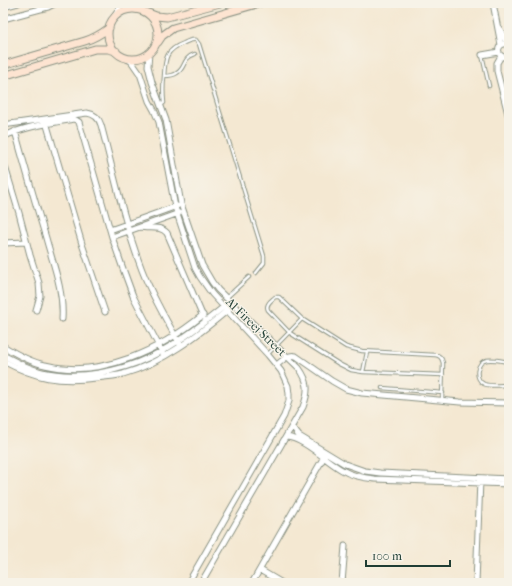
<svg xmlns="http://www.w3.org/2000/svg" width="512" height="586" viewBox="0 0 512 586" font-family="'IM FELL French Canon',serif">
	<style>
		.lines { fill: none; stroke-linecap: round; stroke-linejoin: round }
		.lane-casing { stroke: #8a9283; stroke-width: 4.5 }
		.street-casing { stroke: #8a9283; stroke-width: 7 }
		.secondary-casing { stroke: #8a9283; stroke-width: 9 }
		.lane { stroke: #fff; stroke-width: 2.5 }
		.street { stroke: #fff; stroke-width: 5 }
		.secondary { stroke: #fde4d1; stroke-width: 7 }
		.labels { text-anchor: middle; stroke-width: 3; stroke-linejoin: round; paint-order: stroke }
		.street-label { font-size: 12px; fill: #1f3d34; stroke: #f7f3e8 }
	</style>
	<rect width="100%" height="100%" fill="#f7f3e8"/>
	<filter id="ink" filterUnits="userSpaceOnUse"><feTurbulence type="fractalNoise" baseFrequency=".025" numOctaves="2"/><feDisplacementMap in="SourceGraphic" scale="8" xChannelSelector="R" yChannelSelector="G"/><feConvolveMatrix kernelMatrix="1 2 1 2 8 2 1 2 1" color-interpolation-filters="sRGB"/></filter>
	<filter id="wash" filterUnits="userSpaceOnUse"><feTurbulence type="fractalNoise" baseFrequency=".012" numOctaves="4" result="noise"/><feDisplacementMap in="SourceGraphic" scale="16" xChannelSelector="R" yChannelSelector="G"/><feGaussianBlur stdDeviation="0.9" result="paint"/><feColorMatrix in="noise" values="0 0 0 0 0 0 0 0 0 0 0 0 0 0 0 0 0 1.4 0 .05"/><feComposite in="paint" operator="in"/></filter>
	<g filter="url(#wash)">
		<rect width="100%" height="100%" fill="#f4e8d2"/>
	</g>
	<g filter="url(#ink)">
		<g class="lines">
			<defs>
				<path id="lane" d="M 482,55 L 489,86
					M 508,67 L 509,72
					M 164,76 C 168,76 173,76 177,73 C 186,68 182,58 195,54
					M 161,105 L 164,103 C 163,94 163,86 164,77 C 165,59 165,50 184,43 C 188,41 192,39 196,40 L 199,44 L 264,256 L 264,263 L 256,273
					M 226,298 L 249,277
					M 268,354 L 302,319
					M 509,362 C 502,361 494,359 487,360 C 476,362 474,379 484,384 C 491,387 502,385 509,385
					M 363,372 L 367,352
					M 382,388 L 443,393
					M 442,400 L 443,363 C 442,358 440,355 435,355 L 362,351 L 346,347 L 302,319 L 279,297 L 275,297 C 272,300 265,304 268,310 L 290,333 L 339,364 L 351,370 L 363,372 L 443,375"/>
				<path id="street" d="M 133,3 L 140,10
					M 493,3 L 501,45
					M 3,7 L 18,3
					M 114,17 L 119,9 L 120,3
					M 3,19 L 48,7 L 56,3
					M 498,27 L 504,36 L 507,44
					M 509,44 C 495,41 495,60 509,57
					M 149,53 L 148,66 L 152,82 L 166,120 L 181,204 L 202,265 L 212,282 L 218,290 L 299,368 C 309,382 309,391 303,407 L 201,583
					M 482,55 L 499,52
					M 501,56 L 497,63 L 497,71 L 509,118
					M 123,57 L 131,61 L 140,74 L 149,101 L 154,110 L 159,122 L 175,207 L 195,268 L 200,277 L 212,294 L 268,355 L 281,371 L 288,386 L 289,394 L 289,401 L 284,416 L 188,583
					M 46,122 L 82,244 L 105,312
					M 3,125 L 87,113 C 94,114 99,118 101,125 C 114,173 124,223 142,270 C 152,296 167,322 181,346
					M 15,131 C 25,167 35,202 46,238 C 53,264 64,291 62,319
					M 3,137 C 24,126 49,124 73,119 L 76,120 L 79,122 L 112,237 L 122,266 L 133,296 L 164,356
					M 3,160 L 19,213 L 30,255 L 39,283 L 40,296 L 36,310
					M 140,227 C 149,229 160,225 167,233 L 203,317
					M 110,230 L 177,206
					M 112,237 L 179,213
					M 3,243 L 26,242
					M 3,346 C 16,354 30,362 45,365 C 101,379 160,350 203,315
					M 3,355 C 16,362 29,369 42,372 C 77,380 119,372 150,357 C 178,344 202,324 226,305
					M 3,361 C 35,378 60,383 96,378 C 105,377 115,376 123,374 C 163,363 198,335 229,309
					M 277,365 C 283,360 288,354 296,356 L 332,381 L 346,389 L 362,393 L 460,402 L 509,403
					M 292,427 L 299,436 L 345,464 L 365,471 L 380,473 L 509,479
					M 286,437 C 304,438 326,461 342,470 C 352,476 363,478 375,479 L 509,484
					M 260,570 L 282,583
					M 252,583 L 325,455
					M 342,583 L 345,546
					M 476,583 L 480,480"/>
				<path id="secondary" d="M108 34a25 25 0 1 1 50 0a25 25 0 1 1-50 0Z
					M 148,13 L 156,16 L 167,17 L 220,3
					M 158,42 L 162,36 L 173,28 L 260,3
					M 3,65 L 85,41 C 95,38 101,34 109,28
					M 3,76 L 95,49 L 108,49 L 116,51"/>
			</defs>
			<use href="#lane" class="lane-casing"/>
			<use href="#street" class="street-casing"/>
			<use href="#secondary" class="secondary-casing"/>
			<use href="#lane" class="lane"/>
			<use href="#street" class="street"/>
			<use href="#secondary" class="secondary"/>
		</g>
	</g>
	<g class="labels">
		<g class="street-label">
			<text transform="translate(256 327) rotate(44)" y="4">Al Fireej Street</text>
		</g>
	</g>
	<rect width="512" height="586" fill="none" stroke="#f7f3e8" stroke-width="16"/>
	<path d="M366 560v6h84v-6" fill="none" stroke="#1f3d34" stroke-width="2"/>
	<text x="372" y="560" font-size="12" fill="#1f3d34" stroke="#f7f3e8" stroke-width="3" paint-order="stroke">100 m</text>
</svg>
